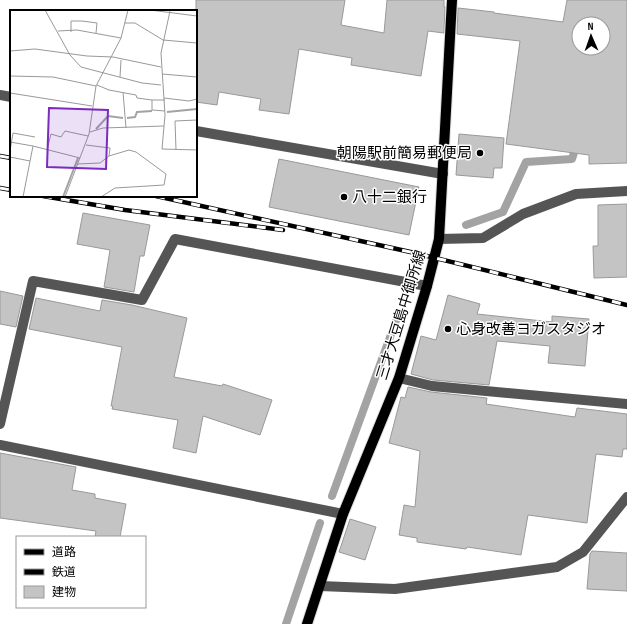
<svg xmlns="http://www.w3.org/2000/svg" width="627" height="624" viewBox="0 0 627 624" font-family="'Sofia Sans Condensed','Noto Sans JP',sans-serif">
	<style>
		.lines { fill: none; stroke-linecap: round; stroke-linejoin: round }
		.stream { stroke: #a3a3a3; stroke-width: 8 }
		.building { fill: #c4c4c4; stroke: #999; fill-rule: evenodd }
		.major-casing { stroke: #dbdbdb; stroke-width: 12 }
		.minor { stroke: #555; stroke-width: 10 }
		.major { stroke: #000; stroke-width: 10 }
		.rail-casing { stroke: #000; stroke-width: 4.5 }
		.rail { stroke: #fff; stroke-width: 3; stroke-dasharray: 9; stroke-linecap: butt }
		.poi-dot { fill: #000; stroke: #fff; stroke-width: 1.5 }
		.labels { text-anchor: middle; stroke-width: 3; stroke-linejoin: round; paint-order: stroke }
		.poi-label { font-size: 15px; fill: #000; stroke: #fff; text-anchor: start }
		.street-label { font-size: 15px; fill: #000; stroke: #fff }
		.inset-river { fill: none; stroke: #a3a3a3; stroke-width: 2 }
		.inset-road { fill: none; stroke: #999; stroke-width: 1 }
		.view { fill: #7b2cbf; fill-opacity: 0.15; stroke: #7b2cbf; stroke-width: 2 }
		.inset-edge { fill: none; stroke: #000; stroke-width: 2 }
	</style>
	<rect width="100%" height="100%" fill="#fff"/>
	<g class="lines">
		<path class="stream" d="M 466,225 L 503,212 L 526,162 L 572,159 L 577,143
			M 332,496 L 397,318
			M 286,624 L 320,523"/>
	</g>
	<path class="building" d="M 196,0 L 345,0 L 341,25 L 384,33 L 387,0 L 444,0 L 444,7 L 445,7 L 444,33 L 428,31 L 421,76 L 351,65 L 352,58 L 299,49 L 289,114 L 259,110 L 261,99 L 219,92 L 217,105 L 196,102 Z
		M 567,0 L 627,0 L 627,163 L 589,164 L 589,155 L 506,144 L 520,41 L 457,34 L 458,8 L 494,12 L 494,13 L 563,22 ZM 579,24 L 603,24 L 603,48 L 579,48 Z
		M 459,134 L 504,138 L 502,168 L 494,168 L 493,178 L 456,175 Z
		M 279,159 L 419,187 L 409,235 L 269,207 Z
		M 627,204 L 627,277 L 594,278 L 593,246 L 598,246 L 598,205 Z
		M 83,213 L 150,225 L 144,256 L 140,256 L 134,292 L 104,287 L 110,250 L 77,244 Z
		M 0,291 L 23,296 L 16,327 L 0,324 Z
		M 448,295 L 480,304 L 477,314 L 552,322 L 552,316 L 589,319 L 585,366 L 548,363 L 550,346 L 497,341 L 489,385 L 433,380 L 411,374 L 421,336 L 436,340 Z
		M 36,298 L 100,311 L 102,300 L 132,305 L 187,318 L 174,377 L 222,386 L 223,384 L 272,400 L 260,435 L 203,416 L 196,453 L 173,448 L 178,420 L 112,409 L 113,406 L 111,406 L 122,347 L 29,329 Z
		M 408,387 L 431,392 L 487,398 L 486,404 L 575,417 L 577,408 L 627,414 L 627,449 L 623,449 L 622,457 L 596,454 L 587,523 L 528,515 L 521,555 L 467,547 L 466,549 L 417,542 L 417,538 L 399,535 L 404,505 L 415,507 L 420,451 L 389,443 L 401,397 L 405,398 Z
		M 0,453 L 76,467 L 72,490 L 95,494 L 95,498 L 126,504 L 120,537 L 95,537 L 96,531 L 0,518 Z
		M 350,519 L 376,527 L 365,560 L 339,552 Z
		M 592,551 L 627,553 L 627,591 L 587,589 L 590,554 Z"/>
	<g class="lines">
		<defs>
			<path id="major" d="M 307,624 L 343,514 L 399,378 L 427,286 L 439,239 L 452,0"/>
		</defs>
		<use href="#major" class="major-casing"/>
		<path class="minor" d="M 0,95 L 11,97
			M 196,131 L 443,174
			M 439,239 L 483,238 L 523,214 L 576,194 L 627,191
			M 399,378 L 432,386 L 627,404
			M 0,424 L 33,281 L 142,300 L 175,239 L 427,286
			M 0,445 L 343,514
			M 320,586 L 395,589 L 557,567 L 583,552 L 627,497"/>
		<use href="#major" class="major"/>
		<defs>
			<path id="rail" d="M 0,156 L 11,158
				M 0,188 L 11,190
				M 43,196 L 125,210 L 283,230
				M 156,196 L 415,253 L 627,305"/>
		</defs>
		<use href="#rail" class="rail-casing"/>
		<use href="#rail" class="rail"/>
	</g>
	<g class="poi-dot">
		<circle cx="480" cy="153" r="4"/>
		<circle cx="344" cy="197" r="4"/>
		<circle cx="448" cy="329" r="4"/>
	</g>
	<g class="labels">
		<g class="poi-label">
			<text x="472" y="158" text-anchor="end">朝陽駅前簡易郵便局</text>
			<text x="352" y="202">八十二銀行</text>
			<text x="456" y="334">心身改善ヨガスタジオ</text>
		</g>
		<g class="street-label">
			<text transform="translate(401 315) rotate(-73)" y="5">三才大豆島中御所線</text>
		</g>
	</g>
	<g transform="translate(10 10)">
		<rect width="187" height="187" fill="#fff"/>
		<path class="inset-river" d="M 157,102 L 187,99M 117,108 L 125,107 L 127,102 L 142,101M 86,119 L 98,106 L 113,108M 53,187 L 68,148"/>
		<path class="inset-road" d="M 35,0 L 60,45 L 71,57 L 132,73 L 151,75M 140,0 L 187,6M 160,1 L 151,43 L 155,105 L 152,139 L 187,140M 115,13 L 125,13 L 153,30 L 187,33M 48,21 L 67,20 L 111,28M 61,22 L 61,11 L 72,11 L 87,13 L 86,23M 0,41 L 25,39 L 77,46 L 103,47 L 151,57M 152,64 L 187,67M 0,66 L 43,67 L 86,76M 110,67 L 111,50M 87,75 L 99,80 L 126,85 L 127,88 L 142,90M 113,82 L 116,118M 0,83 L 82,96M 154,88 L 179,91 L 187,89M 155,90 L 142,90 L 142,100 L 155,101M 80,122 L 93,118 L 154,116M 0,132 L 23,136M 76,135 L 100,138 L 99,146M 37,140 L 41,124 L 51,127 L 55,121 L 78,126M 166,140 L 165,111 L 187,110M 0,141 L 3,123 L 25,127M 0,147 L 20,151M 67,154 L 90,153 L 99,146 L 119,140 L 126,142 L 156,164 L 154,175 L 105,178 L 91,187M 13,187 L 23,136 L 70,148M 55,187 L 79,124 L 86,76 L 111,28 L 118,0"/>
		<path class="view" d="M 39,98 L 98,100 L 96,159 L 37,157 Z"/>
		<rect width="187" height="187" class="inset-edge"/>
	</g>
	<rect x="16" y="536" width="130" height="72" fill="#ffffff" stroke="#999999"/>
	<rect x="24" y="549" width="20" height="6" fill="#000000" stroke="#999999"/>
	<text x="52" y="556" font-size="12" fill="#000000">道路</text>
	<rect x="24" y="569" width="20" height="6" fill="#000000" stroke="#999999"/>
	<text x="52" y="576" font-size="12" fill="#000000">鉄道</text>
	<rect x="24" y="586" width="20" height="12" fill="#c4c4c4" stroke="#999999"/>
	<text x="52" y="596" font-size="12" fill="#000000">建物</text>
	<g transform="translate(591 36) rotate(358)"><circle r="19" fill="#ffffff" stroke="#999999"/>
	<path d="M0-3L7 15L0 10L-7 15Z" fill="#000000"/>
	<text y="-6" font-size="11" font-weight="bold" text-anchor="middle" fill="#000000">N</text>
	</g>
</svg>
